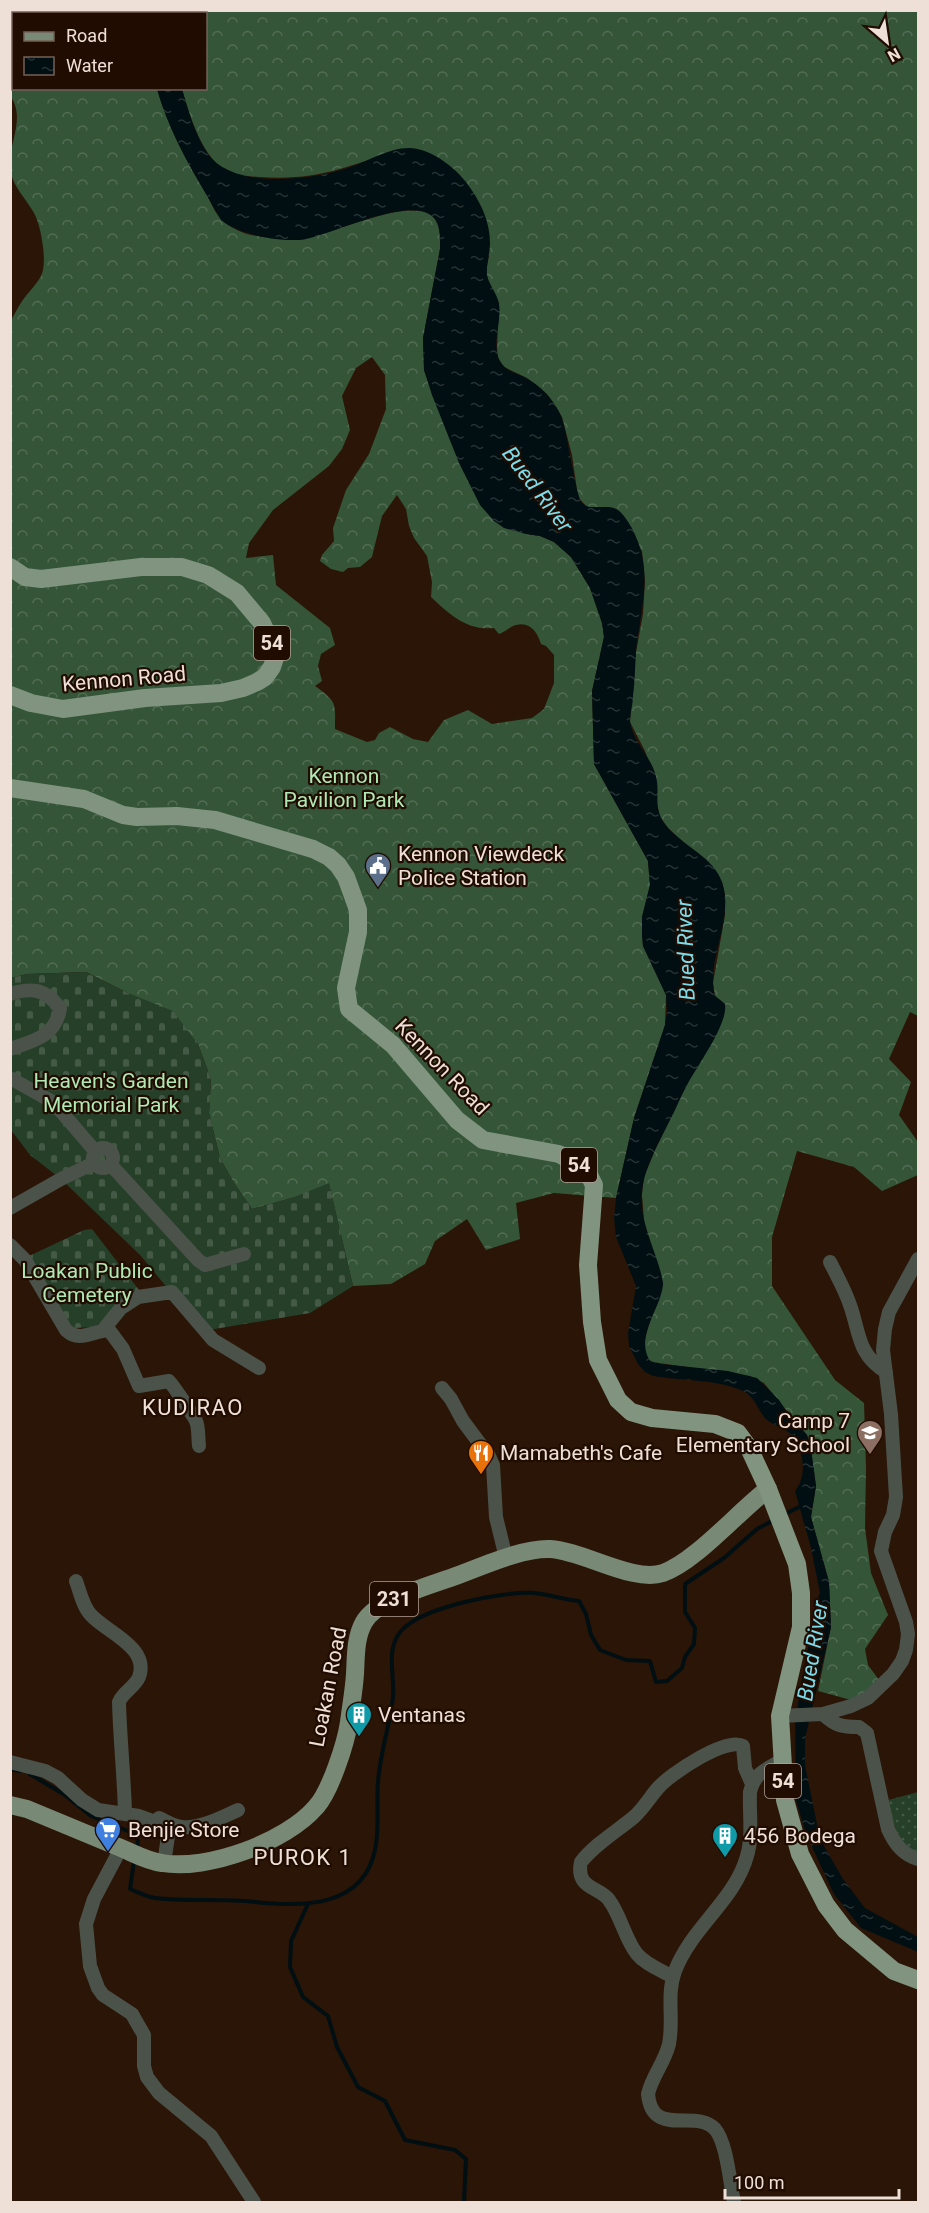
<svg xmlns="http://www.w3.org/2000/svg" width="929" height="2213" viewBox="0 0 929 2213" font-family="Roboto,sans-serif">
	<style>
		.green { fill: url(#green-dots) }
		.forest { fill: url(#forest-crowns); fill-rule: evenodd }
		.cemetery { fill: url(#cemetery-stones) }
		.water { fill: url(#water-ripples) }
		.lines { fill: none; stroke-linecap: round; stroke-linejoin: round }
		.stream { stroke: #010f12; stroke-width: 4 }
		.minor { stroke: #4a5249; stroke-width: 14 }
		.primary { stroke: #788976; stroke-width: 18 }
		.trunk { stroke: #81947f; stroke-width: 18 }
		.labels { text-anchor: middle; stroke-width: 4.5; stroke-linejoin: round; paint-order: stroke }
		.shield { fill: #200c01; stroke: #b1a097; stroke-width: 1.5 }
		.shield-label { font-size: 20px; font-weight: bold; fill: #efe0d7 }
		.street-label { font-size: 21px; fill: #efe0d7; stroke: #200c01 }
		.park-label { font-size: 21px; fill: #afe8b3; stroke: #200c01 }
		.poi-label { font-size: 21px; fill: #efe0d7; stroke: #200c01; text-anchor: start }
		.water-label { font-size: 22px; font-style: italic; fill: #7bdbea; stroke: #200c01 }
		.neighbourhood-label { font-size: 22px; letter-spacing: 1.5px; fill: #efe0d7; stroke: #200c01 }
	</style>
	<defs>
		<pattern id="green-dots" width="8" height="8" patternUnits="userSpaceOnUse" patternTransform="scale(1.5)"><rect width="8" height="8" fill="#253f28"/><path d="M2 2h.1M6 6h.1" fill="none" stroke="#455a46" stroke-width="1.8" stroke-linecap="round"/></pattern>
		<pattern id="forest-crowns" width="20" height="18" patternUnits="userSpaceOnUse" patternTransform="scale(1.5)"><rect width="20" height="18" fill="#345538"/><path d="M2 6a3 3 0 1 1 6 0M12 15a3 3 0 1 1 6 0" fill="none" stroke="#526d54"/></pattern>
		<pattern id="cemetery-stones" width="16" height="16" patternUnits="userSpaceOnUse" patternTransform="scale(1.5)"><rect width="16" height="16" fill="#253f28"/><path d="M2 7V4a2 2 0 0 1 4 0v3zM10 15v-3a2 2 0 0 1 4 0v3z" fill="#455a46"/></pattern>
		<pattern id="water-ripples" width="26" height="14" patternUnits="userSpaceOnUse" patternTransform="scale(1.5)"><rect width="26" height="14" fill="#010f12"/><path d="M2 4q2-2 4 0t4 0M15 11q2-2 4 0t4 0" fill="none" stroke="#263234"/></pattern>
	</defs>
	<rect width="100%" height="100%" fill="#2a1507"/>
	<path class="green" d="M 918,1792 L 918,1858 C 897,1847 893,1821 888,1800 Z"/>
	<path class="forest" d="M 11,11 L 140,11 L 142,13 L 14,14 L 14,88 L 157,89 C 168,127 186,161 207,195 C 211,203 215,213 221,219 C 225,224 238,231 244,233 C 255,237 292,241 303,239 C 331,235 405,198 431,215 C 441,222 440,238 440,249 L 423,338 L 424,370 L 451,442 L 526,534 L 540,536 L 554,542 L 571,557 L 590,588 L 602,623 L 604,637 L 592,691 L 594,764 L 648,861 L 650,885 L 642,917 L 642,935 L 643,946 L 666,995 L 665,1025 L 634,1118 L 616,1198 L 554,1193 L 516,1203 L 520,1239 L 486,1250 L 467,1219 L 435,1241 L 425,1264 L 391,1284 L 353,1286 L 329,1184 L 295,1197 L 252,1209 L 234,1183 L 220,1158 L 209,1113 L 211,1079 L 198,1044 L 128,993 L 86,972 L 27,974 L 11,978 L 10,322 C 13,317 16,311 19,306 C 25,295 35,287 41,276 C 48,264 41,225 34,213 C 27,200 14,188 11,173 C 5,147 27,121 11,97 ZM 372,357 L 385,375 L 386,409 L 369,454 L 346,490 L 333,528 L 334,541 L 322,555 L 320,561 L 331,569 L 343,572 L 348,568 L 360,567 L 372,557 L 382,516 L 397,495 L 406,509 L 409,526 L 414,538 L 427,556 L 432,582 L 431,597 C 449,614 467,631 494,628 L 499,634 C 505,632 511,626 516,625 C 530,621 538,633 541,644 L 546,646 L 554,655 L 554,683 L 544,709 L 532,718 L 492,724 L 468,710 L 444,720 L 428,742 L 413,739 L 390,727 L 379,733 L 375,740 L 367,742 L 335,729 C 335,704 338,702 315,686 L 322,681 L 318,666 L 321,654 L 335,645 L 330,628 L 276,585 L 273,555 L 246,558 L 249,543 L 273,510 L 329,466 L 342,449 L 350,430 L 342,396 L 356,368 Z
		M 168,11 L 918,11 L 918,1016 L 910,1012 L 889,1059 L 911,1082 L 899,1115 L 918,1142 L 918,1175 L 882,1191 L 854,1167 L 797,1151 L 772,1237 L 772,1286 L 835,1380 L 864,1403 L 866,1468 L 865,1528 L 871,1573 L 888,1615 L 865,1649 L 868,1665 L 879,1680 L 872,1689 L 851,1700 L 818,1691 L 831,1627 L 829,1582 L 811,1517 L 816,1486 L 810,1443 L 807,1435 L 764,1383 L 750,1376 L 652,1362 C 631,1348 662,1302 663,1283 L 644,1221 L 642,1194 L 644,1177 L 656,1148 L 685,1087 L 715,1037 L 724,1016 L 725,1004 L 715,996 L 713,983 L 725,915 L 725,895 L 722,882 L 699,856 L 669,829 L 660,817 L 656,799 L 657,785 L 645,751 L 630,722 L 636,652 L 643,614 L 645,581 L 642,551 L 607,507 L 587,507 L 578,497 L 572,455 L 562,417 L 555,405 L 547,394 L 527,378 L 504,367 L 498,359 L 497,348 L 499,303 L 488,281 L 486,271 L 489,256 L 399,149 C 348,167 316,181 260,177 C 248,176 235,176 224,169 C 201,155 189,113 182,89 L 206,88 L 206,14 L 169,13 Z"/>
	<path class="cemetery" d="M 86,972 L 128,993 L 173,1011 L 198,1044 L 211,1079 L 209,1113 L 220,1158 L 234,1183 L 252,1209 L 295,1197 L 329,1183 L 353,1286 L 310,1313 L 203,1331 L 141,1256 L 61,1179 L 30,1155 L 11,1130 L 11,978 L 27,974 Z
		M 92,1229 L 139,1290 L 95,1327 L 73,1328 L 27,1257 L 84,1230 Z"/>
	<path class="water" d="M 157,89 L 182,89 C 188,110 195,135 208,154 C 234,190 312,180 348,168 C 367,162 388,148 409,148 C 432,148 459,170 471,189 C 482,205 490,223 490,243 C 490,254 486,264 487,275 C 489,285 497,293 499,304 C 502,322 491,345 500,361 C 506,372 517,373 526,378 C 541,386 554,400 561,416 C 568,433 575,495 582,503 C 591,512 607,503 618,510 C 625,515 633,529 636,537 C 653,575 640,612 636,651 C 635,666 635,681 633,696 C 633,704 630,713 630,721 C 632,740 650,756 655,773 C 662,794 650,807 668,828 C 684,846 714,858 722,882 C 735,920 705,960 715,996 L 725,1004 C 728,1025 696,1067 686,1087 C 680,1098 676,1109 670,1120 C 659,1143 644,1167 642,1193 C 639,1225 658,1252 663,1283 C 662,1308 634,1336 650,1361 L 661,1364 L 728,1371 L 757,1378 L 779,1400 L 788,1414 L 807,1435 L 811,1449 L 816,1486 L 811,1517 L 829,1582 L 831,1627 L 805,1739 L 805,1765 L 820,1839 L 843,1879 L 865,1908 L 918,1937 L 918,1952 L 861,1928 L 834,1894 L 806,1834 L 796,1800 L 795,1721 L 816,1602 L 820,1593 L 811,1548 L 795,1491 C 808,1475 804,1448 789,1433 C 783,1426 773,1426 766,1419 C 758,1411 754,1395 743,1391 C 716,1379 682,1381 653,1376 L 645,1372 L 638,1364 L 629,1346 L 628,1333 L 636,1286 L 616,1237 L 614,1217 L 616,1198 L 634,1118 L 665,1025 L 667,1012 L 666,995 L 643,946 L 642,935 L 642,917 L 650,885 L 648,861 L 594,764 L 592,691 L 604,637 L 602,623 L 590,588 L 571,557 L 554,542 L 540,536 L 526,534 L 504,528 L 494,521 L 480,505 L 459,463 L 432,395 L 424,370 L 423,338 L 440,249 C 440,240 441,229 436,221 C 419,189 326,238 300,240 C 277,241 239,235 221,220 C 196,176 171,138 157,89 Z"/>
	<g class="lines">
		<path class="stream" d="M 783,1515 L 801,1506
			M 10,1769 L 20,1771
			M 30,1774 L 65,1795 L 91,1816 L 133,1833 L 138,1841 L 137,1848
			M 134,1861 L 130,1889 C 138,1892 147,1897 155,1898 C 188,1902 222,1898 255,1902 C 302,1907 363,1908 375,1850 C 380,1828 376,1805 378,1782 C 380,1753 390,1725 393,1697 C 395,1675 385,1650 401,1631 C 422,1607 503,1591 534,1593 C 549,1594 564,1600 579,1601 L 586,1614 L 591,1635 L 600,1650 L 626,1660 L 650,1661 L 656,1682 L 667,1681 L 682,1668 L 685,1657 L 694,1644 L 695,1628 L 685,1612 L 685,1584 L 724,1558 L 757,1529 L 774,1520
			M 308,1904 L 291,1941 L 290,1967 L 303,1997 L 328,2016 L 337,2047 L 358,2087 L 385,2101 L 405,2140 L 455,2150 L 466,2159 L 464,2202"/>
		<path class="minor" d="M 10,994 C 32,987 47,989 60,1009 C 55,1037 33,1041 10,1049
			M 10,1078 L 53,1102 L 95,1151
			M93 1158a10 10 0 1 1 20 0a10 10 0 1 1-20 0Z
			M 111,1165 L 198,1260 L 205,1265 L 244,1254
			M 10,1208 L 61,1179 L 94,1163
			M 10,1245 L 25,1260 L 66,1330 C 80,1343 92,1331 109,1330 L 123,1349 L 139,1386 L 169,1381 C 171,1382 195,1418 196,1421 C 199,1428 198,1438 199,1446
			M 830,1262 C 837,1276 845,1290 850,1305 C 860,1333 857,1354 886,1372
			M 103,1330 L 121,1308 L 138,1297 L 172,1292 L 213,1340 L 259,1368
			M 442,1388 L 451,1399 L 463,1421 L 489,1456 L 493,1465 L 496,1517 L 506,1558
			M 76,1581 C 80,1592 83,1607 91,1615 C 106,1632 150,1647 139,1677 C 135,1687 123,1692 119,1702 C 120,1739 124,1776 125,1813
			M 823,1714 C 835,1726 843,1727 859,1727 L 867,1733 L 888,1829 C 894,1843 903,1855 918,1859
			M 780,1716 L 823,1714 L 851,1706 L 868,1698 L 893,1674 L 902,1661 L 906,1650 L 908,1634 L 906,1622 L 881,1551 L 885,1532 L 893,1515 L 896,1497 L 891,1414 L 883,1350 L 885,1329 L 889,1312 L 918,1259
			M 10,1762 L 45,1771 L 58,1778 L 82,1800 L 98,1810 L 139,1816 L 164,1825 L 168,1836 L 164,1864
			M 159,1818 C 166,1821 173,1826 182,1827 C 200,1829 222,1817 238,1810
			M 121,1848 L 94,1899 L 86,1924 L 90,1966 L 98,1988 L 103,1995 L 132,2014 L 137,2023 L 144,2035 L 144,2066 L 147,2077 L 159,2093 L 211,2136 L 254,2202
			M 673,1977 C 661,1970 646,1965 637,1954 C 625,1939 621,1916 609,1900 C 600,1887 575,1889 581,1862 C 595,1844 617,1831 634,1817 C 644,1808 650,1797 658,1788 C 670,1774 727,1736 743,1746 L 745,1768 L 752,1784
			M 734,2202 C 730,2184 727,2143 715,2129 C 696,2108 652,2139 648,2094 C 652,2076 665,2062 669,2044 C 674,2020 666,1995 675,1971 C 691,1928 735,1900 747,1856 C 753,1836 749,1813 750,1792 C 755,1772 766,1770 782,1760"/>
		<path class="primary" d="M 10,1805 L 27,1809 C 58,1822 90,1835 121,1848 C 135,1854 147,1861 162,1863 C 207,1871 286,1842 316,1807 C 330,1792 346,1743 349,1722 C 351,1706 354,1690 355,1674 C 356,1657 355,1638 364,1622 C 370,1612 383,1604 394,1599 C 413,1590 433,1584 453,1577 C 481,1567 521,1548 550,1549 C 584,1551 633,1583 663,1573 C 695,1562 739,1511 768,1489"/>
		<path class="trunk" d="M 10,567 L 25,577 L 41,579 L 141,567 L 182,567 L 208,575 L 237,593 L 262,623 L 272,644 L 275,658 L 272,667 L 265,677 L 257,682 L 243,688 L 221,693 L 145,698 L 63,709 L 31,703 L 10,695
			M 10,788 L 84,799 L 123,815 L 137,817 L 177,816 L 215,820 L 313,849 L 329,857 L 338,865 L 346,877 L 358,910 L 358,932 L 346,988 L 349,1009 L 393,1045 L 457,1120 L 483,1140 L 559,1154 L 586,1169 L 594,1185 L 588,1265 L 592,1322 L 598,1360 L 618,1400 L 631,1412 L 652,1418 L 715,1424 L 738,1433 L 749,1448 L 768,1489 L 797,1564 L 801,1593 L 801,1627 L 780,1716 L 785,1800 L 800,1854 L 826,1905 L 845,1930 L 894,1971 L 918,1980"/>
	</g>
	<defs>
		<symbol id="civic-pin" viewBox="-11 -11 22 30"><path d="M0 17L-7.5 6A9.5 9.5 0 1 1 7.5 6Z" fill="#5c6f8a" stroke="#200c01"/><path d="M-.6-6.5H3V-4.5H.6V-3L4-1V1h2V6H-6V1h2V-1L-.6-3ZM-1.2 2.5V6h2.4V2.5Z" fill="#fff"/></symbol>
		<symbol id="school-pin" viewBox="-11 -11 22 30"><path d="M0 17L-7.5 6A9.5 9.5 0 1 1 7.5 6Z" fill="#8d6e63" stroke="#200c01"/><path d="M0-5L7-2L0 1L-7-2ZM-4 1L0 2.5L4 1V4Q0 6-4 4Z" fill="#fff"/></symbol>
		<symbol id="restaurant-pin" viewBox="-11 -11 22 30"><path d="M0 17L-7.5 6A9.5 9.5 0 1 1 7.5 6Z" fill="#e8710a" stroke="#200c01"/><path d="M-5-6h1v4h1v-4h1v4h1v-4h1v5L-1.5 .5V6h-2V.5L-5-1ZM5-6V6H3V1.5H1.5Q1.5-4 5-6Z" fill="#fff"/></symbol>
		<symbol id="building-pin" viewBox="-11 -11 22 30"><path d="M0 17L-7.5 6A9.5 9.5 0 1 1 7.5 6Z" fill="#0f9aa8" stroke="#200c01"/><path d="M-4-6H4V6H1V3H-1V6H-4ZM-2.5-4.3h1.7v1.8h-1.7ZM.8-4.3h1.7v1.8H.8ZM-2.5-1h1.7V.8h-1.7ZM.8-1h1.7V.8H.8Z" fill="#fff"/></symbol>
		<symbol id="supermarket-pin" viewBox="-11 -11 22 30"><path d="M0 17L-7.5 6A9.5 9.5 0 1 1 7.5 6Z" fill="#3f7fe0" stroke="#200c01"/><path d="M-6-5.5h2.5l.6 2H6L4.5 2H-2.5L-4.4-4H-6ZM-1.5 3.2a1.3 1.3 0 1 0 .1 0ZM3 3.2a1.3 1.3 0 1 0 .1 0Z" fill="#fff"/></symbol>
	</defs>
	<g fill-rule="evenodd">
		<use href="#civic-pin" x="363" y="851" width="30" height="40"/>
		<use href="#school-pin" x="855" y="1418" width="30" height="40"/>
		<use href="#restaurant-pin" x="466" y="1438" width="30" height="40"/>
		<use href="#building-pin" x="344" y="1700" width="30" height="40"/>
		<use href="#supermarket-pin" x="93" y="1815" width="30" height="40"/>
		<use href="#building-pin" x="710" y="1821" width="30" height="40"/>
	</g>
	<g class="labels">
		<g class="shield">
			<rect x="254" y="626" width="36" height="34" rx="4.5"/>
			<rect x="561" y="1148" width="36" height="34" rx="4.5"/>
			<rect x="370" y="1582" width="48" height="34" rx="4.5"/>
			<rect x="765" y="1764" width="36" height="34" rx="4.5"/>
		</g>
		<g class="shield-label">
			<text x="272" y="650">54</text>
			<text x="579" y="1172">54</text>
			<text x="394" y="1606">231</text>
			<text x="783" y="1788">54</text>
		</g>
		<g class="street-label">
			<text transform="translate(124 679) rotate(-5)" y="7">Kennon Road</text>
			<text transform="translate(442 1067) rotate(46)" y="7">Kennon Road</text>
			<text transform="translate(328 1687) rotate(-79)" y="7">Loakan Road</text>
		</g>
		<g class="park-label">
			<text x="344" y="783">Kennon<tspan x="344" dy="24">Pavilion Park</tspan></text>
			<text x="111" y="1088">Heaven's Garden<tspan x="111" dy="24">Memorial Park</tspan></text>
			<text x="87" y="1278">Loakan Public<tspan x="87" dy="24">Cemetery</tspan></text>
		</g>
		<g class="poi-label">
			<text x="398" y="861">Kennon Viewdeck<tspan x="398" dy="24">Police Station</tspan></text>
			<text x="850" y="1428" text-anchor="end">Camp 7<tspan x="850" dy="24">Elementary School</tspan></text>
			<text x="500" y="1460">Mamabeth's Cafe</text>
			<text x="378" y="1722">Ventanas</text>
			<text x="128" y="1837">Benjie Store</text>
			<text x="744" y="1843">456 Bodega</text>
		</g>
		<g class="water-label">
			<text transform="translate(538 489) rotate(53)" y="8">Bued River</text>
			<text transform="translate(685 950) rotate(-92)" y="8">Bued River</text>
			<text transform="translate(812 1651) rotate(-81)" y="8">Bued River</text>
		</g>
		<g class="neighbourhood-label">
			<text x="193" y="1415">KUDIRAO</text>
			<text x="303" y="1865">PUROK 1</text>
		</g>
	</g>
	<rect width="929" height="2213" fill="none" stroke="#efe0d7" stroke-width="24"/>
	<rect x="12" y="12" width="195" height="78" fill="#200c01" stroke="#736157" stroke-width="1.5"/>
	<rect x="24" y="32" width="30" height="9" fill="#788976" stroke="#736157" stroke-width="1.5"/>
	<text x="66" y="42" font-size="18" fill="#efe0d7">Road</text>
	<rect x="24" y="57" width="30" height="18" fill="url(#water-ripples)" stroke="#736157" stroke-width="1.5"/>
	<text x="66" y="72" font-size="18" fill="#efe0d7">Water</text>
	<g transform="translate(887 42) rotate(151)" stroke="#200c01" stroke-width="4.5" paint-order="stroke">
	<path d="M0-4.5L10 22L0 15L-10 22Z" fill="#efe0d7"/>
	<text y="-9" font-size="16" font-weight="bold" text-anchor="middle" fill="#efe0d7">N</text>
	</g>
	<path d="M725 2189v9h174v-9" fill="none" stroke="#efe0d7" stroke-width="3"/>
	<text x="734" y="2189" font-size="18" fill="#efe0d7" stroke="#200c01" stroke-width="4.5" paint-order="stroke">100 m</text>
</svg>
